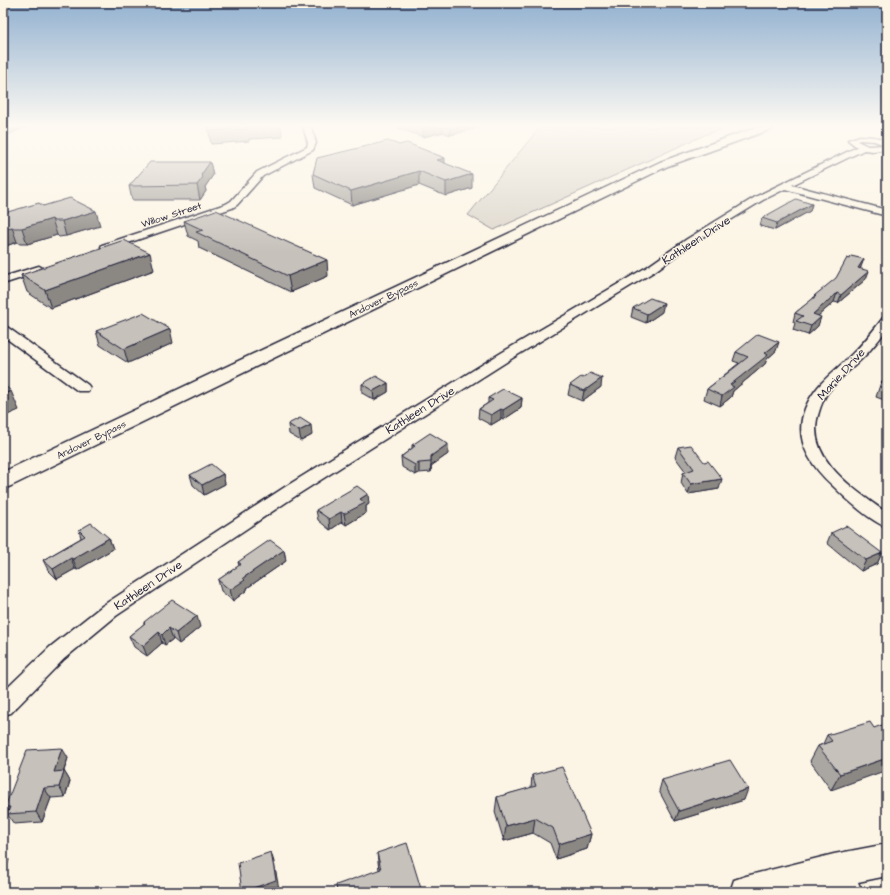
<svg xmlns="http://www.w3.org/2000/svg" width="890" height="895" viewBox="0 0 890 895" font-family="'Architects Daughter',sans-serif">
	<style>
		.green { fill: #dcd6cc; stroke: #7f7c84 }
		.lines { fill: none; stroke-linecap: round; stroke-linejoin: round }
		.minor-casing { stroke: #22223b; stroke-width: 3 }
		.tertiary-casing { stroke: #22223b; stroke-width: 3 }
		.primary-casing { stroke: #22223b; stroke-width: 3 }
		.minor { fill: #fcf5e5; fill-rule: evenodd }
		.tertiary { fill: #fcf5e5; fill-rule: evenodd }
		.primary { fill: #fcf5e5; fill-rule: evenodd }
		.wall { fill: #aaa6a1; stroke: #22223b }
		.shaded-wall { fill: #8b8783; stroke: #22223b }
		.building { fill: #c6c1bb; stroke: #22223b }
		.labels { text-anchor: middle; stroke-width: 3; stroke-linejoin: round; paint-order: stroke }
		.far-street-label { font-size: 10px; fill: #22223b; stroke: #fcf5e5 }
		.street-label { font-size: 12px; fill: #22223b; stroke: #fcf5e5 }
	</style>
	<rect width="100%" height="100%" fill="#fcf5e5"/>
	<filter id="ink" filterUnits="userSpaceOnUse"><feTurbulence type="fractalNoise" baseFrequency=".025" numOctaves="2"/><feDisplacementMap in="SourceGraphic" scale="8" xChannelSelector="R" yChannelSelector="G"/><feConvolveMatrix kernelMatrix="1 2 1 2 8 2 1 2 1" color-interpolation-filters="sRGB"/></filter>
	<g filter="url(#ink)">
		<path class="green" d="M 540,127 L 730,127 L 709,133 L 494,230 L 468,215 Z"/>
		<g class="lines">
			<defs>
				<path id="minor" d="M 303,127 L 311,127 L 316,143 L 313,150 L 263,176 L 237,205 L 232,208 L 110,249 L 102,249 L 101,247 L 102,245 L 226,204 L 231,201 L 257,172 L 307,147 L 308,143 Z
					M 860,136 L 874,137 L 887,140 L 887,149 L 873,151 L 864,150 L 792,185 L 887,210 L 887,216 L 785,189 L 763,200 L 693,243 L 655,271 L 511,359 L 297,495 L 116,616 L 64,659 L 11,713 L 3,715 L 3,692 L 50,647 L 102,606 L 285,487 L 501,353 L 647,267 L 687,239 L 757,196 L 857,147 L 848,140 ZM 860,140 L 874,141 L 886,145 L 868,146 L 857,141 Z
					M 39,266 L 44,269 L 43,271 L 3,284 L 3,277 Z
					M 887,317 C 887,333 881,337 871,349 C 858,365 840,376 828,392 C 824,398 821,405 819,412 C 803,458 855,490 887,513 L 887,527 C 871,522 844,497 832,485 C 800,456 789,423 818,387 C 828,375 841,366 851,355 C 863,344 873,331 883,318 Z
					M 3,326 L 7,327 L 88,385 L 90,388 L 88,391 L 78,391 L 3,336 Z"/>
				<path id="tertiary" d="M 887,844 L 887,876 L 858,882 L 862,892 L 828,892 L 826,888 L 811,892 L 730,892 L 734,880 L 746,876 L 834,854 Z"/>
				<path id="primary" d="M 757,127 L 773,127 L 772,129 L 668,166 L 11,486 L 3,489 L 3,472 L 660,162 Z"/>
			</defs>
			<use href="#minor" class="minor-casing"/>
			<use href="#tertiary" class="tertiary-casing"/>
			<use href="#primary" class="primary-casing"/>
			<use href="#minor" class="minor"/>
			<use href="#tertiary" class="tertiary"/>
			<use href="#primary" class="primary"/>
		</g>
		<path class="wall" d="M 208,127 L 281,127 L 282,137 L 249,139 L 249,141 L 211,144 Z
			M 398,127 L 480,127 L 450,135 L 443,132 L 423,137 L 398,128 Z
			M 210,162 L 213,175 L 205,187 L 206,191 L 200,200 L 132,200 L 129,186 Z
			M 445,163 L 472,188 L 446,196 L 419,185 L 352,205 L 315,188 L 313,174 Z
			M 812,204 L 810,211 L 775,230 L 760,226 L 762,218 Z
			M 43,206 L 100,226 L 66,236 L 59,237 L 57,235 L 27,244 L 20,244 L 17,242 L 3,247 L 3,212 L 4,213 Z
			M 184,221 L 328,276 L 291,292 L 199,248 L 198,241 L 188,236 Z
			M 861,267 L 860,269 L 866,279 L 838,303 L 834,302 L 818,316 L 818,326 L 808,335 L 793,330 L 795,323 L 793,322 L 795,313 L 813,299 L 814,296 Z
			M 154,270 L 51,308 L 27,292 L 21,275 Z
			M 633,308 L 662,312 L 646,323 L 631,317 Z
			M 96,331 L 173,343 L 128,363 L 100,345 Z
			M 776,351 L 767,359 L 765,364 L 733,391 L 731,397 L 720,406 L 704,399 L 707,389 L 739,363 L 733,361 L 736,352 Z
			M 887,376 L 887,401 L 876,397 L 881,382 Z
			M 388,383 L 388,392 L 374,400 L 362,393 L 362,384 Z
			M 570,385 L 601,387 L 582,401 L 568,395 Z
			M 488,398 L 522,398 L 521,408 L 503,420 L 501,419 L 491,425 L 478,418 L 479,409 L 488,403 Z
			M 288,424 L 312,435 L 301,441 L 289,434 Z
			M 412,445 L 448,454 L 431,466 L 431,472 L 419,473 L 415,475 L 402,467 L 401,457 L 412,448 Z
			M 678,447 L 719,489 L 688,494 L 681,483 L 683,473 L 686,472 L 675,457 Z
			M 223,474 L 225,484 L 204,495 L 193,485 L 190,475 Z
			M 369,504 L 366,506 L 366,513 L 346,525 L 342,522 L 330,530 L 318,520 L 316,510 Z
			M 79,530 L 109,538 L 113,549 L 77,570 L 75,569 L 57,579 L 48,570 L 43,560 L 81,538 Z
			M 831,533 L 882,553 L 877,564 L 861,571 L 827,543 Z
			M 284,550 L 286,561 L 247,588 L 247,590 L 233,601 L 221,591 L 218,580 L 239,566 L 238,562 Z
			M 144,622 L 200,627 L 179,644 L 173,639 L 165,645 L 162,643 L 147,656 L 134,647 L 129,636 L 144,624 Z
			M 874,728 L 831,790 L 810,761 L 818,746 L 823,744 L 827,735 Z
			M 68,758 L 64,771 L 70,781 L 65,797 L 51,798 L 42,822 L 14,824 L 7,814 L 8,812 L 5,807 Z
			M 532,775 L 591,834 L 587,849 L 556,859 L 550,843 L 533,833 L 504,841 L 495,812 L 497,797 L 531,788 Z
			M 662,780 L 744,800 L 675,821 L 659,791 Z
			M 377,853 L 422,892 L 379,870 Z"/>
		<path class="shaded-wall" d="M 3,127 L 26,127 L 3,137 Z
			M 423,127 L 443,127 L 443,132 L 423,137 Z
			M 450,127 L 480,127 L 450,135 Z
			M 445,158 L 445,172 L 437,160 Z
			M 210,162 L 213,175 L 205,187 L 206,191 L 200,200 L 197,185 L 201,175 Z
			M 419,171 L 419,185 L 352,205 L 351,191 Z
			M 472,174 L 472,188 L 446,196 L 446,182 Z
			M 812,204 L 810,211 L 775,230 L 777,223 Z
			M 96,211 L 100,226 L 66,236 L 62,221 Z
			M 52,219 L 57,235 L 27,244 L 22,228 Z
			M 12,227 L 17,242 L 3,247 L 3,229 Z
			M 150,253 L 154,270 L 51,308 L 45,290 Z
			M 864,259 L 861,267 L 855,277 L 858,268 Z
			M 327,260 L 328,276 L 291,292 L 288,276 Z
			M 869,271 L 866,279 L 838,303 L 841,295 Z
			M 837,293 L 834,302 L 810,323 L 813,314 Z
			M 664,303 L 662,312 L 646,323 L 647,314 Z
			M 821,317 L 818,326 L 808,335 L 811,326 Z
			M 170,329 L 173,343 L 128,363 L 124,349 Z
			M 779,342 L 776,351 L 767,359 L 765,364 L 733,391 L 731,397 L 720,406 L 722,396 L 730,385 L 765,353 Z
			M 602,378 L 601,387 L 582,401 L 584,391 Z
			M 388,383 L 388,392 L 374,400 L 373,391 Z
			M 11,391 L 19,410 L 3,417 L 3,394 Z
			M 522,398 L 521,408 L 503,420 L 503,410 Z
			M 501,409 L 501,419 L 491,425 L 491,415 Z
			M 311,425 L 312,435 L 301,441 L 299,431 Z
			M 448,444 L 448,454 L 431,466 L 431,472 L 431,456 Z
			M 419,463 L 419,473 L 415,475 L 415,465 Z
			M 223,474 L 225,484 L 204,495 L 202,485 Z
			M 722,479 L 719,489 L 688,494 L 691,484 Z
			M 368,494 L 369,504 L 366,506 L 366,513 L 346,525 L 344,514 L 360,499 Z
			M 341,512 L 342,522 L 330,530 L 329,519 Z
			M 109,538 L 113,549 L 77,570 L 73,559 Z
			M 284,550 L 286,561 L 247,588 L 247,590 L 233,601 L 230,590 L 243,578 Z
			M 882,553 L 877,564 L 861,571 L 866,560 Z
			M 71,558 L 75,569 L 57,579 L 53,569 Z
			M 197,616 L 200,627 L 179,644 L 176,633 Z
			M 169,628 L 173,639 L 165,645 L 162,635 Z
			M 159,632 L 162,643 L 147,656 L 143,646 Z
			M 62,748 L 68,758 L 60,782 L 54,772 Z
			M 887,758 L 887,770 L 831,790 L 840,774 Z
			M 64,771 L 70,781 L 65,797 L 59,787 Z
			M 44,788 L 51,798 L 42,822 L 36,812 Z
			M 748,789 L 744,800 L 675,821 L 679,811 Z
			M 535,818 L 533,833 L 504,841 L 506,826 Z
			M 591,834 L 587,849 L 556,859 L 559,844 Z
			M 3,852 L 9,860 L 3,877 Z
			M 271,852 L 274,862 L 279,889 L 272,892 L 242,892 Z"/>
		<path class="building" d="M 208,127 L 247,127 L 247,129 L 209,131 Z
			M 388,141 L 399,145 L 407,143 L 445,158 L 437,160 L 472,174 L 446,182 L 419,171 L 351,191 L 313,174 L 317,158 Z
			M 150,162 L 210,162 L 201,175 L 203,177 L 197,185 L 129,186 Z
			M 70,198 L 96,211 L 62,221 L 54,221 L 52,219 L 22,228 L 14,228 L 12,227 L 3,229 L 3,212 L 4,213 L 39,203 L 43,206 Z
			M 796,199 L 812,204 L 777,223 L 762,218 Z
			M 216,210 L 327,260 L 288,276 L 196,232 L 203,230 L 184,221 Z
			M 124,240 L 150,253 L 45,290 L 21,275 Z
			M 851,256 L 864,259 L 858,268 L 869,271 L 841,295 L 837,293 L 813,314 L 821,317 L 811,326 L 796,321 L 803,316 L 795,313 L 816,296 L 814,296 L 836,278 L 847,258 L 850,259 Z
			M 650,298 L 664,303 L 647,314 L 633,308 Z
			M 143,313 L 170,329 L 124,349 L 96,331 Z
			M 758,334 L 779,342 L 765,353 L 768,355 L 730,385 L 734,387 L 722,396 L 707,389 L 748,357 L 736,352 Z
			M 590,373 L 602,378 L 584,391 L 570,385 L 581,377 L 583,378 Z
			M 376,376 L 388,383 L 373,391 L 362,384 Z
			M 887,376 L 887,390 L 880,387 L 884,383 L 881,382 Z
			M 3,384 L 11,391 L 3,394 Z
			M 503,389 L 522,398 L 503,410 L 501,409 L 491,415 L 479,409 L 493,400 L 488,398 Z
			M 300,418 L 311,425 L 299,431 L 288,424 Z
			M 430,433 L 448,444 L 431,456 L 431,462 L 419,463 L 415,465 L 401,457 L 415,446 L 412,445 Z
			M 691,445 L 704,462 L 708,461 L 722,479 L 691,484 L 683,473 L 694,469 L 678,447 Z
			M 211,464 L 223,474 L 202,485 L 190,475 Z
			M 357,486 L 368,494 L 360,499 L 365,503 L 344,514 L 341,512 L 329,519 L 316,510 Z
			M 91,523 L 109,538 L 73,559 L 71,558 L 53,569 L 43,560 L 85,536 L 79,530 Z
			M 846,526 L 882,553 L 866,560 L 831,533 Z
			M 270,540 L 284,550 L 243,578 L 245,580 L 230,590 L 218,580 L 241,564 L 238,562 Z
			M 172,600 L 197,616 L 176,633 L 169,628 L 162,635 L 159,632 L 143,646 L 129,636 L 145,623 L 144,622 Z
			M 870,722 L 874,728 L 887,723 L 887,758 L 840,774 L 818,746 L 832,741 L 827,735 Z
			M 62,748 L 54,772 L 64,771 L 59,787 L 44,788 L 36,812 L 7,814 L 10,807 L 5,807 L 27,750 Z
			M 730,760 L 748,789 L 679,811 L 662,780 Z
			M 562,767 L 591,834 L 559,844 L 553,828 L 535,818 L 506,826 L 497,797 L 536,786 L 532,775 Z
			M 407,843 L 422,892 L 337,892 L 336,885 L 381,869 L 377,853 Z
			M 271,852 L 276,880 L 242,892 L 238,863 Z
			M 220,889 L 220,892 L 211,892 Z"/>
	</g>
	<linearGradient id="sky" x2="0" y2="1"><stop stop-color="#92b1d0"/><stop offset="0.5" stop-color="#fefaf3"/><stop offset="1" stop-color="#fefaf3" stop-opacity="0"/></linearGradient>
	<rect width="890" height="252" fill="url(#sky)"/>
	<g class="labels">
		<g class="far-street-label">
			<text transform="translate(171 214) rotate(-18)" y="4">Willow Street</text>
			<text transform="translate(383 298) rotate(-26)" y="4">Andover Bypass</text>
			<text transform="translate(91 439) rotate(-26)" y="4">Andover Bypass</text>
		</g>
		<g class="street-label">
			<text transform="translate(696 240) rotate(-33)" y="4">Kathleen Drive</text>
			<text transform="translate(841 374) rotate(-48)" y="4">Marie Drive</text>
			<text transform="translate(420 410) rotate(-32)" y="4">Kathleen Drive</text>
			<text transform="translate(148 585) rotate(-34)" y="4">Kathleen Drive</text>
		</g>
	</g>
	<rect width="890" height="895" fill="none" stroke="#fcf5e5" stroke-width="16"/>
	<rect x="8" y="8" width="874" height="879" fill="none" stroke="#22223b" stroke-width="1.5" filter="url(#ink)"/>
</svg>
